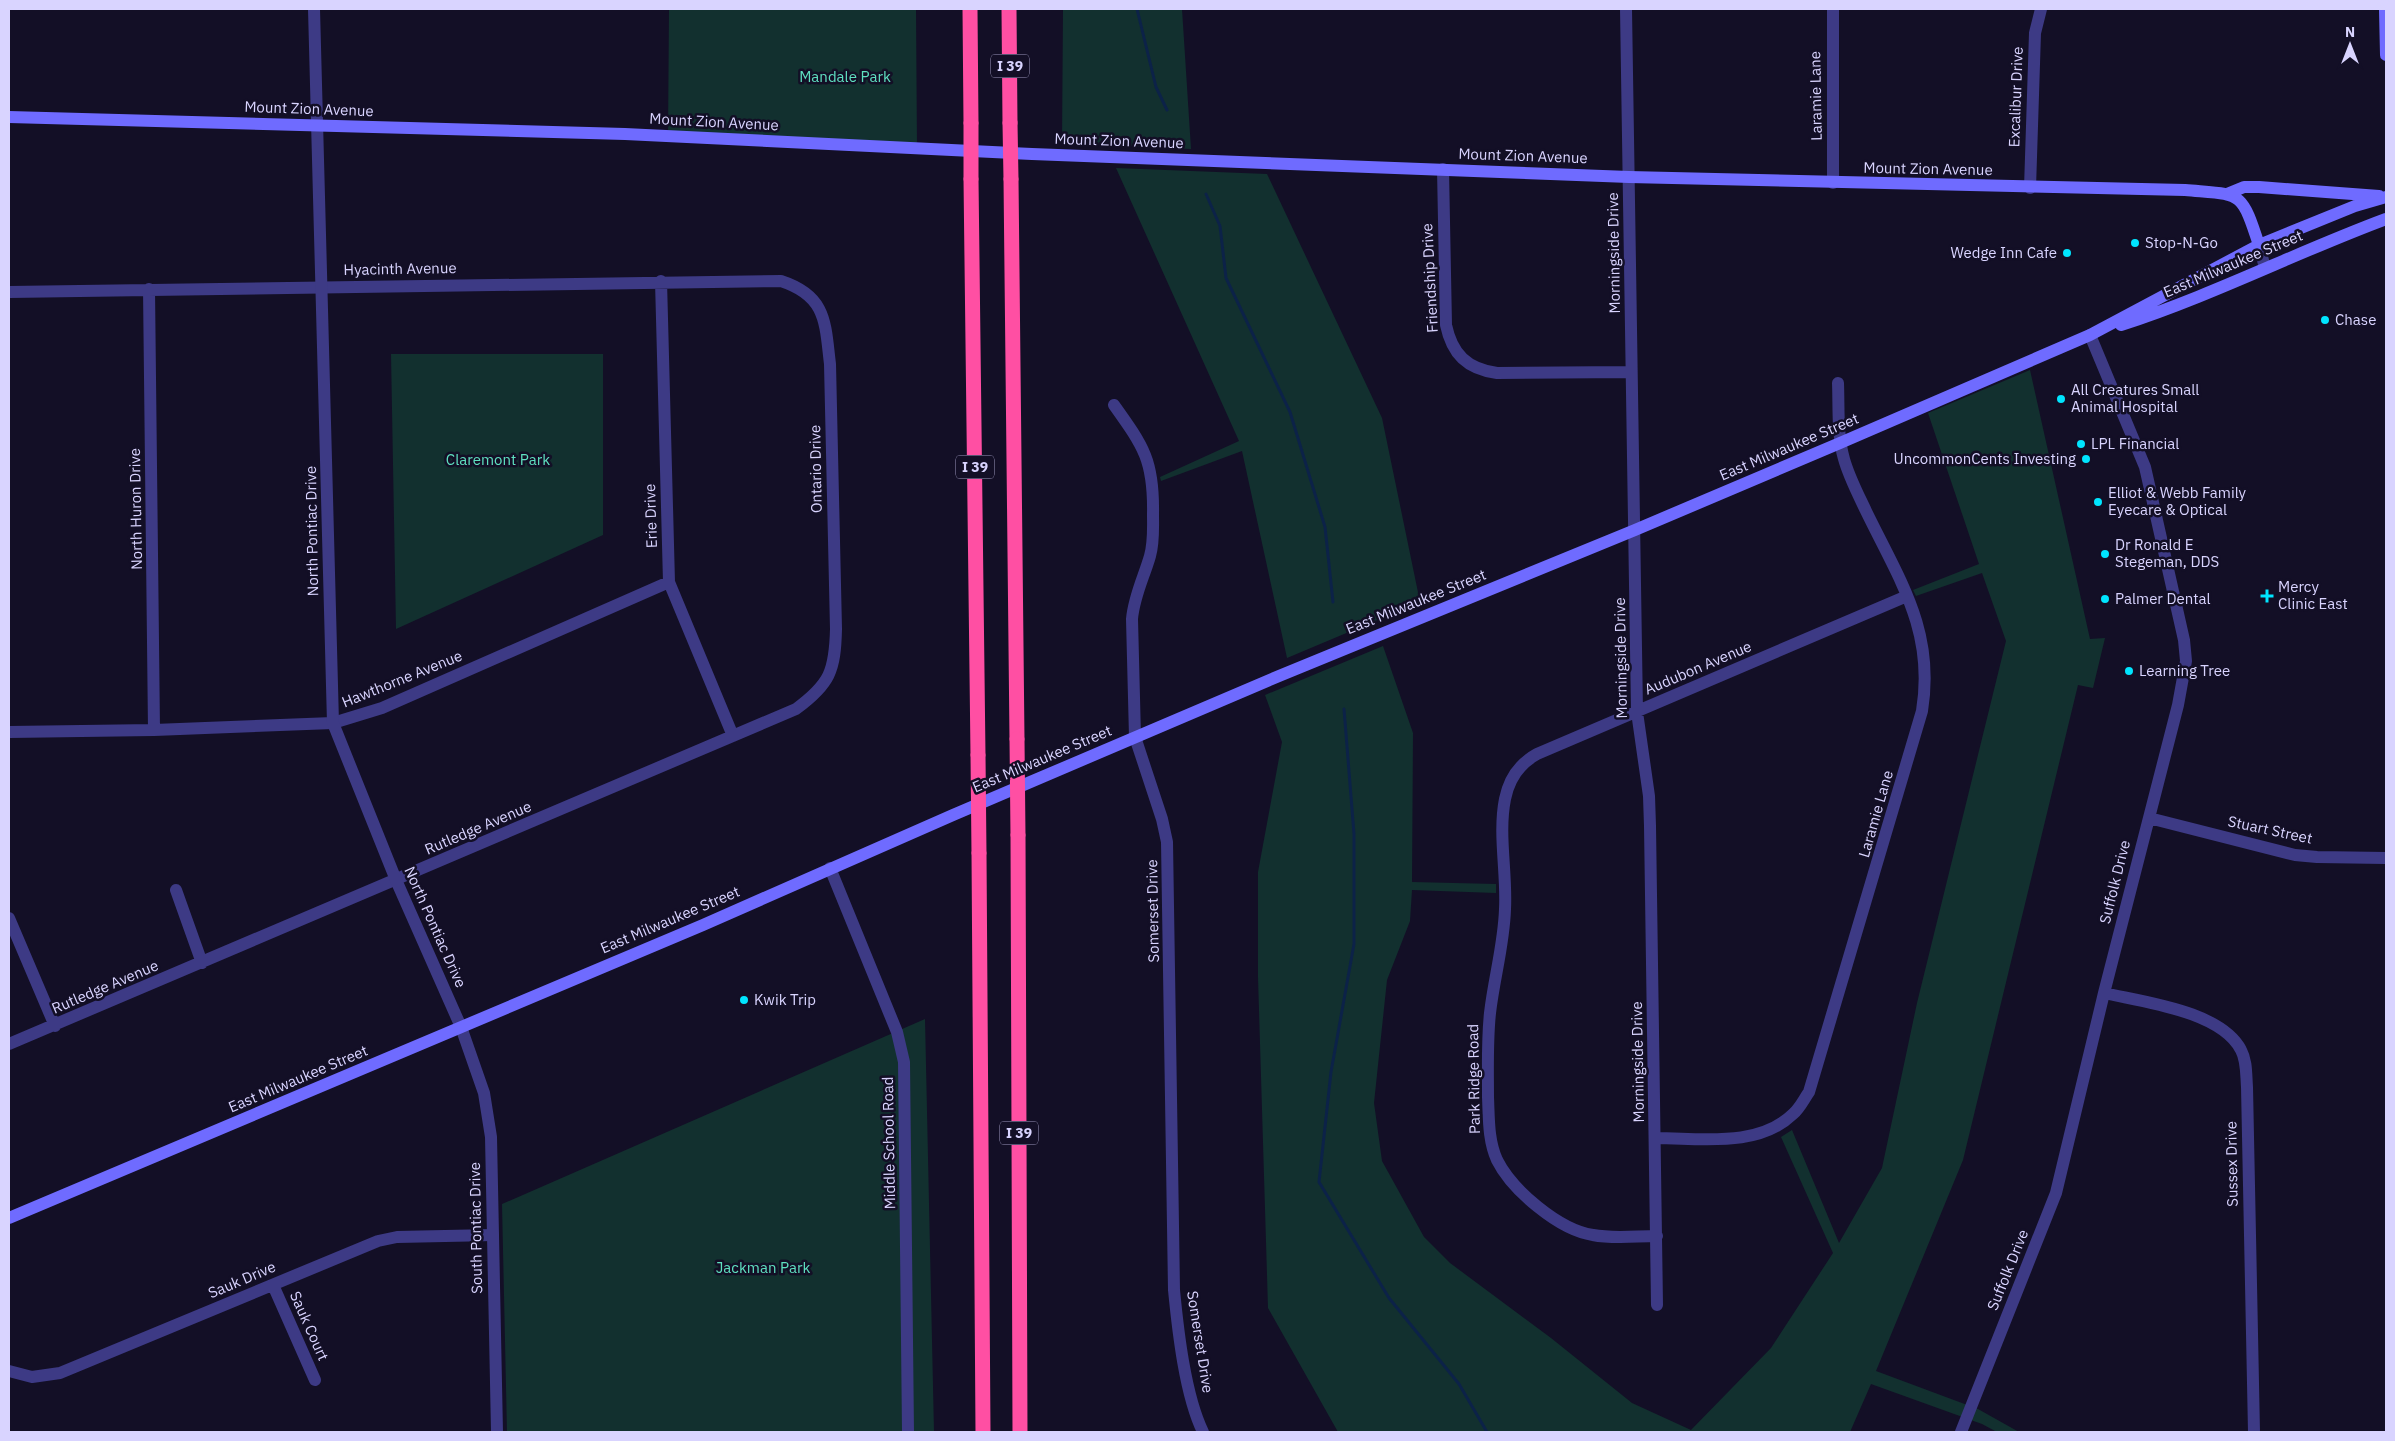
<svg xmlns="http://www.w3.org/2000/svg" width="2395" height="1441" viewBox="0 0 2395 1441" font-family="'IBM Plex Sans',sans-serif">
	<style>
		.green { fill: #12302f }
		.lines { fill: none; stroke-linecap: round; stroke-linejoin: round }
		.stream { stroke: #0c2248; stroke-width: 3 }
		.minor { stroke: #3d3a85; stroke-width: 12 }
		.tertiary { stroke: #3d3a85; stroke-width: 12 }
		.secondary { stroke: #6f6bff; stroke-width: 12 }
		.motorway { stroke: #ff4fa3; stroke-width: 15 }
		.motorway-bridge { stroke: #ff4fa3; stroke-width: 15 }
		.poi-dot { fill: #00e5ff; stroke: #130f26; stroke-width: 2 }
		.labels { text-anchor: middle; stroke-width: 5; stroke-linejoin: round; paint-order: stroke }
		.shield { fill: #130f26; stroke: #9e99be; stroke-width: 1 }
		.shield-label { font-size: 14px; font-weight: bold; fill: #d9d4ff }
		.park-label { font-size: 15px; fill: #5fe0c0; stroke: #130f26 }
		.street-label { font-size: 15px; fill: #d9d4ff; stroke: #130f26 }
		.poi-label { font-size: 15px; fill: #d9d4ff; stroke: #130f26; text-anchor: start }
	</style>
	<rect width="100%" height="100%" fill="#130f26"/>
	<path class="green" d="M 669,9 L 916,9 L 917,148 L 668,136 Z
		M 1063,9 L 1182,9 L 1191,149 L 1062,143 Z
		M 1116,168 L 1267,174 L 1382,418 L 1420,602 L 1287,658 L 1242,451 L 1161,481 L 1160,477 L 1239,441 Z
		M 391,354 L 603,354 L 603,535 L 396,629 Z
		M 2030,370 L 2090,639 L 2105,638 L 2093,688 L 2078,685 L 1963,1160 L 1876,1371 L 1978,1409 L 2019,1432 L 1997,1432 L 1982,1424 L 1871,1384 L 1850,1432 L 1338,1432 L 1268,1308 L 1258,977 L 1258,872 L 1282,742 L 1265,695 L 1383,646 L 1413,733 L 1412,882 L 1496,884 L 1496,893 L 1412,890 L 1410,921 L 1387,980 L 1374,1103 L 1382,1161 L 1424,1237 L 1450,1263 L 1551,1338 L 1632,1403 L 1691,1430 L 1771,1348 L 1833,1253 L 1781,1137 L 1792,1130 L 1839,1243 L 1882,1168 L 1917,1003 L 2006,641 L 1982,573 L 1916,596 L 1913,590 L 1979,564 L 1928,413 Z
		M 925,1019 L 934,1432 L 507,1432 L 502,1204 Z"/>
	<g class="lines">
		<path class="stream" d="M 1137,9 L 1156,87 L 1167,110
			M 1206,194 L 1220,226 L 1226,278 L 1290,412 L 1325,527 L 1333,602
			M 1344,709 L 1354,834 L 1354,944 L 1331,1072 L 1319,1182 L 1389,1298 L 1459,1384 L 1487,1432"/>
		<path class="minor" d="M 1626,9 L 1637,712 L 1649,796 L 1650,826 L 1657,1305
			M 1833,9 L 1833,183
			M 1443,169 L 1446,325 C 1452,354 1467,369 1497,373 L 1631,372
			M 2030,188 L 2035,33 L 2041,9
			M 2259,245 L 2265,268
			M 661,281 L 669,582 L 733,736
			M 149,289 L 154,730
			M 9,292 L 781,281 C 827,296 825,323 830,364 L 836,629 C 835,671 830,684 796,709 L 9,1044
			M 1114,405 C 1144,447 1154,461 1153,514 C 1153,528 1154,542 1150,556 C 1144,577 1134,596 1132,619 L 1135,737 L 1162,819 L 1167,842 L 1174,1290 C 1178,1331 1185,1395 1203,1432
			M 9,732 L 154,730 L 333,723 L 382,708 L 669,582
			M 2149,818 L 2295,855 L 2317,857 L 2386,858
			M 830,868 L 897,1032 L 904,1062 L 908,1432
			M 176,890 L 202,963
			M 9,918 L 55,1026
			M 2104,993 C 2143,1002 2221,1011 2241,1050 C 2247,1061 2246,1075 2247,1087 L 2254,1432
			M 1656,1138 C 1701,1138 1758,1148 1793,1114 C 1800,1108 1804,1099 1809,1092 L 1922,711 C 1935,631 1900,581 1866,511 C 1858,494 1849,477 1844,459 C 1837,435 1839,408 1838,383
			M 1657,1236 C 1636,1236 1613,1239 1593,1235 C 1559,1230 1512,1190 1497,1160 C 1488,1140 1489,1118 1488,1097 C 1488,1069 1487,1041 1490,1013 C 1494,978 1504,944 1505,909 C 1507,873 1498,834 1505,799 C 1509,779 1519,764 1537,754 L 1907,596
			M 273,1285 L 315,1380
			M 9,1371 L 32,1377 L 60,1373 L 378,1241 L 397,1237 L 493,1235
			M 1961,1432 L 2056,1193 L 2104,993 L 2178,705 L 2186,661 L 2184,640 L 2145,467 L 2090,335"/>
		<path class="tertiary" d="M 314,9 L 333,723 L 396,880 L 461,1027 L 484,1093 L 491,1137 L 497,1432"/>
		<path class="secondary" d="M 2385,9 L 2386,55
			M 9,117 L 625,134 L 1032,154 L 1629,177 L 2185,190 C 2241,195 2241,189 2259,245
			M 2227,194 L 2244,187 L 2259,187 L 2379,196
			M 2121,325 C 2211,296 2297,252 2386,219
			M 9,1218 L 703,925 L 953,815 L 1279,676 L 1635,530 L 1840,443 L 2090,335 L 2259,245 L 2355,206 L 2386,197"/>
		<path class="motorway" d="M 970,9 L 971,123
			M 1009,9 L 1010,123
			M 971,179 L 978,755
			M 1011,179 L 1017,739
			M 1018,835 L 1020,1432
			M 979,853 L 983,1432"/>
		<path class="motorway-bridge" d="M 971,123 L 971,179
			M 1010,123 L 1011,179
			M 1017,739 L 1018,835
			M 978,755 L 979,853"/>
	</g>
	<g class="poi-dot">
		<circle cx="2135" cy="243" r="5"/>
		<circle cx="2067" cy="253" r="5"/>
		<circle cx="2325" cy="320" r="5"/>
		<circle cx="2061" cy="399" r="5"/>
		<circle cx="2081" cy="444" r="5"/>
		<circle cx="2086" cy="459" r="5"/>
		<circle cx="2098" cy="502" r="5"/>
		<circle cx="2105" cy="554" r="5"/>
		<path d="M2264.5 588.5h5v5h5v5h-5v5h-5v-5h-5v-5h5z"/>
		<circle cx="2105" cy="599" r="5"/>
		<circle cx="2129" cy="671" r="5"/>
		<circle cx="744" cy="1000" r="5"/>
	</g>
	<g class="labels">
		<g class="shield">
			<rect x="991" y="54.5" width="38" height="23" rx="4"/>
			<rect x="956" y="455.5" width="38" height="23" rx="4"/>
			<rect x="1000" y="1121.5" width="38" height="23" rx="4"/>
		</g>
		<g class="shield-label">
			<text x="1010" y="71">I 39</text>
			<text x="975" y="472">I 39</text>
			<text x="1019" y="1138">I 39</text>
		</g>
		<g class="park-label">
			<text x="845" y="82">Mandale Park</text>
			<text x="498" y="465">Claremont Park</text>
			<text x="763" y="1273">Jackman Park</text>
		</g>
		<g class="street-label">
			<text transform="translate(1816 96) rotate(-91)" y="5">Laramie Lane</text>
			<text transform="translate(2016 97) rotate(-88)" y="5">Excalibur Drive</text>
			<text transform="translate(309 109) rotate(2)" y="5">Mount Zion Avenue</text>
			<text transform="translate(714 122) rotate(3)" y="5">Mount Zion Avenue</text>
			<text transform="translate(1119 141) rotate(2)" y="5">Mount Zion Avenue</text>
			<text transform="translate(1523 156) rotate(2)" y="5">Mount Zion Avenue</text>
			<text transform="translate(1928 169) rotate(1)" y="5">Mount Zion Avenue</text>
			<text transform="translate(1614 253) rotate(-91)" y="5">Morningside Drive</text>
			<text transform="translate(2233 264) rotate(-23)" y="5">East Milwaukee Street</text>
			<text transform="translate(400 269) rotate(-1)" y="5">Hyacinth Avenue</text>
			<text transform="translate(1430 278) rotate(-93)" y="5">Friendship Drive</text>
			<text transform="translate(1789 447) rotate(-23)" y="5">East Milwaukee Street</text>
			<text transform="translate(816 469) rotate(-91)" y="5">Ontario Drive</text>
			<text transform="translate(136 509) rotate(-91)" y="5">North Huron Drive</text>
			<text transform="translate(651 516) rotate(-92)" y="5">Erie Drive</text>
			<text transform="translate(312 531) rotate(-91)" y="5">North Pontiac Drive</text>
			<text transform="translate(1416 602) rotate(-22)" y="5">East Milwaukee Street</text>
			<text transform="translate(1621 658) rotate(-91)" y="5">Morningside Drive</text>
			<text transform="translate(1698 668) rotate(-23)" y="5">Audubon Avenue</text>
			<text transform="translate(402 679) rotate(-22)" y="5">Hawthorne Avenue</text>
			<text transform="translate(1042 759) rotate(-23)" y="5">East Milwaukee Street</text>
			<text transform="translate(1876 814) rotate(-74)" y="5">Laramie Lane</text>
			<text transform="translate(478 828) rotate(-23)" y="5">Rutledge Avenue</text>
			<text transform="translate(2270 830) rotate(12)" y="5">Stuart Street</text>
			<text transform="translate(2115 882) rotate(-76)" y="5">Suffolk Drive</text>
			<text transform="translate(1153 911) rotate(-91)" y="5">Somerset Drive</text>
			<text transform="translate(670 920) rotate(-23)" y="5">East Milwaukee Street</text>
			<text transform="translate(435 927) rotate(66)" y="5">North Pontiac Drive</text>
			<text transform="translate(105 987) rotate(-23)" y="5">Rutledge Avenue</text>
			<text transform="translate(1638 1062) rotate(-91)" y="5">Morningside Drive</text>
			<text transform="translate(298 1079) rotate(-23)" y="5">East Milwaukee Street</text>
			<text transform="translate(1474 1079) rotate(-91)" y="5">Park Ridge Road</text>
			<text transform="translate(889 1143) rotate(-91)" y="5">Middle School Road</text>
			<text transform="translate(2232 1164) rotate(-91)" y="5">Sussex Drive</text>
			<text transform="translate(476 1228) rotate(-91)" y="5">South Pontiac Drive</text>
			<text transform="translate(2008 1270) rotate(-68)" y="5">Suffolk Drive</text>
			<text transform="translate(242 1280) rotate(-23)" y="5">Sauk Drive</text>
			<text transform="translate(309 1326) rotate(66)" y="5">Sauk Court</text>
			<text transform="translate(1200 1342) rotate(81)" y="5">Somerset Drive</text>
		</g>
		<g class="poi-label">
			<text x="2145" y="248">Stop-N-Go</text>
			<text x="2057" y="258" text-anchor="end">Wedge Inn Cafe</text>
			<text x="2335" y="325">Chase</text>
			<text x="2071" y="395">All Creatures Small<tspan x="2071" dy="17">Animal Hospital</tspan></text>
			<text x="2091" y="449">LPL Financial</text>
			<text x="2076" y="464" text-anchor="end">UncommonCents Investing</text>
			<text x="2108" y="498">Elliot &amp; Webb Family<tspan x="2108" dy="17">Eyecare &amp; Optical</tspan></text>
			<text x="2115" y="550">Dr Ronald E<tspan x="2115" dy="17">Stegeman, DDS</tspan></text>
			<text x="2278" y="592">Mercy<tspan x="2278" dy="17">Clinic East</tspan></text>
			<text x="2115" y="604">Palmer Dental</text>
			<text x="2139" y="676">Learning Tree</text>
			<text x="754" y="1005">Kwik Trip</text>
		</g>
	</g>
	<rect width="2395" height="1441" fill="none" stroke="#d9d4ff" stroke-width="20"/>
	<g transform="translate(2350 45)" stroke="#130f26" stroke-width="4" paint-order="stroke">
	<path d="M0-4L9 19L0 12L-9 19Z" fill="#d9d4ff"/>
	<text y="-8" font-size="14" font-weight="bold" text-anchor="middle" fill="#d9d4ff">N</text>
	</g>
</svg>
